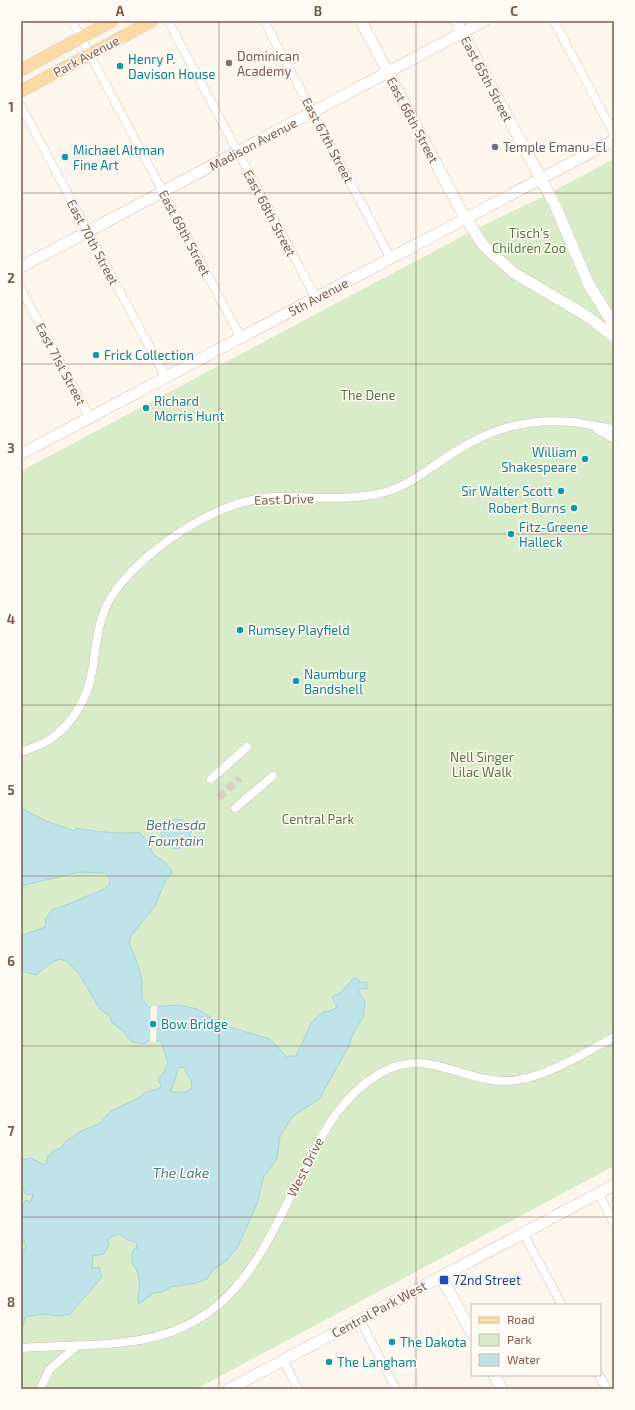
<svg xmlns="http://www.w3.org/2000/svg" width="635" height="1410" viewBox="0 0 635 1410" font-family="'Exo 2',sans-serif">
	<style>
		.green { fill: #d8ecc9 }
		.water { fill: #bfe3e8; stroke: #a5d3da; fill-rule: evenodd }
		.pier { fill: #fdf6ec }
		.lines { fill: none; stroke-linecap: round; stroke-linejoin: round }
		.street-tunnel { stroke: #dcd0c4; stroke-width: 8; stroke-dasharray: 8 4; stroke-linecap: butt }
		.street-casing { stroke: #d1beb0; stroke-width: 9 }
		.secondary-casing { stroke: #d6c0b0; stroke-width: 12 }
		.primary-casing { stroke: #dad1cd; stroke-width: 13 }
		.street { stroke: #fff; stroke-width: 8 }
		.secondary { stroke: #fff; stroke-width: 11 }
		.primary { stroke: #fbd9a5; stroke-width: 12 }
		.grid { fill: none; stroke: #7a5c4d; stroke-width: 1; stroke-opacity: 0.55 }
		.education-dot { fill: #8d6e63; stroke: #fffaf3; stroke-width: 1.5 }
		.culture-dot { fill: #0f9aa8; stroke: #fffaf3; stroke-width: 1.5 }
		.worship-dot { fill: #6b7280; stroke: #fffaf3; stroke-width: 1.5 }
		.transit-dot { fill: #1a4fb4; stroke: #fffaf3; stroke-width: 1.5 }
		.labels { text-anchor: middle; stroke-width: 3; stroke-linejoin: round; paint-order: stroke }
		.street-label { font-size: 13px; fill: #7a5c4d; stroke: #fffaf3 }
		.education-label { font-size: 13px; fill: #785e54; stroke: #fffaf3; text-anchor: start }
		.culture-label { font-size: 13px; fill: #0d838f; stroke: #fffaf3; text-anchor: start }
		.worship-label { font-size: 13px; fill: #5b616d; stroke: #fffaf3; text-anchor: start }
		.park-label { font-size: 13px; fill: #537a41; stroke: #fffaf3 }
		.transit-label { font-size: 13px; fill: #164399; stroke: #fffaf3; text-anchor: start }
		.water-label { font-size: 14px; font-style: italic; fill: #437c86; stroke: #fffaf3 }
		.neatline { fill: none; stroke: #7a5c4d; stroke-width: 1.5 }
		.grid-label { font-size: 13px; text-anchor: middle; font-weight: bold; fill: #7a5c4d }
	</style>
	<rect width="100%" height="100%" fill="#fdf6ec"/>
	<path class="green" d="M 614,159 L 614,1166 L 196,1389 L 21,1389 L 21,471 L 476,229 L 544,196 Z"/>
	<path class="water" d="M 21,808 L 46,821 L 75,831 L 76,828 C 87,831 130,835 139,832 L 148,842 L 153,854 C 160,860 170,863 172,873 L 166,879 L 155,906 L 131,936 L 129,943 L 138,965 L 142,981 L 142,998 L 148,1007 L 179,1005 L 197,1009 L 226,1026 L 270,1039 L 286,1056 L 286,1059 L 289,1056 L 296,1056 L 312,1022 L 324,1011 L 328,1012 L 337,1007 L 332,997 L 340,993 L 354,978 L 358,979 L 360,983 L 367,982 L 367,989 L 361,988 L 358,991 L 365,1001 L 363,1017 L 351,1038 L 350,1044 L 319,1099 L 293,1116 L 280,1136 L 277,1159 L 264,1176 L 257,1204 L 237,1248 L 227,1260 L 213,1270 L 207,1279 L 196,1283 L 171,1287 L 162,1292 L 153,1293 L 139,1304 C 137,1299 138,1296 139,1291 C 140,1278 139,1273 132,1263 L 132,1253 L 135,1248 L 137,1249 L 136,1242 C 134,1241 132,1241 130,1241 C 120,1238 122,1228 108,1240 L 109,1245 L 104,1254 L 93,1256 L 92,1268 L 99,1267 L 102,1277 L 70,1314 L 61,1316 L 41,1314 L 25,1317 L 21,1334 L 21,1255 L 26,1246 L 21,1234 L 21,1209 L 26,1200 L 31,1202 L 33,1194 L 26,1195 L 21,1184 L 21,1160 L 31,1158 L 44,1165 L 46,1164 L 48,1156 L 54,1151 L 61,1148 L 66,1141 L 81,1131 L 99,1124 L 111,1111 L 137,1099 L 146,1092 L 158,1089 L 161,1086 L 158,1079 L 164,1072 L 168,1062 L 161,1041 L 150,1040 L 144,1044 L 132,1042 L 122,1030 L 112,1023 L 110,1016 L 100,1009 L 78,972 L 66,961 L 60,959 L 52,962 L 36,975 L 21,971 L 21,936 L 45,927 L 46,918 L 52,910 C 64,906 75,902 87,896 C 95,893 122,885 104,873 L 79,872 L 21,886 ZM 180,1067 L 184,1068 L 191,1080 L 192,1088 L 186,1092 L 171,1092 L 169,1090 L 172,1089 L 178,1069 Z
		M161 834a15 15 0 1 1 30 0a15 15 0 1 1-30 0Z"/>
	<path class="pier" d="M 151,1006 L 157,1006 L 156,1042 L 150,1042 Z"/>
	<g class="lines">
		<path class="street-tunnel" d="M 219,797 L 240,778"/>
		<defs>
			<path id="street" d="M 72,21 L 241,338
				M 168,21 L 316,298
				M 264,21 L 391,259
				M 554,21 L 614,134
				M 21,106 L 166,378
				M 21,289 L 90,418
				M 597,429 L 614,439
				M 21,752 C 31,748 42,745 52,738 C 72,724 88,697 92,672 C 98,637 97,611 122,582 C 157,542 222,498 276,497 C 313,496 349,502 385,492 C 411,485 430,467 453,453 C 492,428 526,418 573,422 C 587,424 600,427 614,429
				M 211,779 L 247,747
				M 235,808 L 273,776
				M 598,1193 L 614,1223
				M 523,1233 L 562,1305
				M 360,1320 L 396,1389
				M 21,1348 C 60,1345 101,1347 140,1340 C 239,1323 265,1245 306,1166 C 324,1130 343,1095 379,1074 C 428,1045 461,1083 508,1081 C 540,1080 586,1053 614,1037
				M 283,1360 L 298,1389
				M 599,1375 L 607,1389
				M 40,1389 L 50,1369 L 78,1345"/>
			<path id="secondary" d="M 361,21 L 460,209 L 483,245 L 514,273 L 587,316 L 614,337
				M 456,21 L 555,205 L 589,285 L 614,325
				M 21,267 L 484,21
				M 21,454 L 614,140
				M 441,1277 L 472,1333
				M 494,1375 L 502,1389
				M 229,1389 L 614,1185"/>
			<path id="primary" d="M 21,70 L 112,21
				M 21,91 L 152,21"/>
		</defs>
		<use href="#street" class="street-casing"/>
		<use href="#secondary" class="secondary-casing"/>
		<use href="#primary" class="primary-casing"/>
		<use href="#street" class="street"/>
		<use href="#secondary" class="secondary"/>
		<use href="#primary" class="primary"/>
	</g>
	<path class="grid" d="M 219,21 L 219,1389M 416,21 L 416,1389M 21,193 L 614,193M 21,364 L 614,364M 21,534 L 614,534M 21,705 L 614,705M 21,876 L 614,876M 21,1046 L 614,1046M 21,1217 L 614,1217"/>
	<circle class="education-dot" cx="229" cy="63" r="4"/>
	<g class="culture-dot">
		<circle cx="120" cy="66" r="4"/>
		<circle cx="65" cy="157" r="4"/>
		<circle cx="96" cy="355" r="4"/>
		<circle cx="146" cy="408" r="4"/>
		<circle cx="585" cy="459" r="4"/>
		<circle cx="561" cy="491" r="4"/>
		<circle cx="574" cy="508" r="4"/>
		<circle cx="511" cy="534" r="4"/>
		<circle cx="240" cy="630" r="4"/>
		<circle cx="296" cy="681" r="4"/>
		<circle cx="153" cy="1024" r="4"/>
		<circle cx="392" cy="1342" r="4"/>
		<circle cx="329" cy="1362" r="4"/>
	</g>
	<circle class="worship-dot" cx="495" cy="147" r="4"/>
	<rect class="transit-dot" x="439" y="1275" width="10" height="10" rx="2"/>
	<g class="labels">
		<g class="street-label">
			<text transform="translate(86 56) rotate(-28)" y="5">Park Avenue</text>
			<text transform="translate(487 79) rotate(62)" y="5">East 65th Street</text>
			<text transform="translate(413 120) rotate(62)" y="5">East 66th Street</text>
			<text transform="translate(328 140) rotate(62)" y="5">East 67th Street</text>
			<text transform="translate(253 144) rotate(-28)" y="5">Madison Avenue</text>
			<text transform="translate(270 213) rotate(62)" y="5">East 68th Street</text>
			<text transform="translate(185 233) rotate(62)" y="5">East 69th Street</text>
			<text transform="translate(93 242) rotate(62)" y="5">East 70th Street</text>
			<text transform="translate(318 297) rotate(-28)" y="5">5th Avenue</text>
			<text transform="translate(61 364) rotate(62)" y="5">East 71st Street</text>
			<text transform="translate(284 499) rotate(-2)" y="5">East Drive</text>
			<text transform="translate(305 1167) rotate(-63)" y="5">West Drive</text>
			<text transform="translate(379 1309) rotate(-28)" y="5">Central Park West</text>
		</g>
		<g class="education-label">
			<text x="237" y="61">Dominican<tspan x="237" dy="15">Academy</tspan></text>
		</g>
		<g class="culture-label">
			<text x="128" y="64">Henry P.<tspan x="128" dy="15">Davison House</tspan></text>
			<text x="73" y="155">Michael Altman<tspan x="73" dy="15">Fine Art</tspan></text>
			<text x="104" y="360">Frick Collection</text>
			<text x="154" y="406">Richard<tspan x="154" dy="15">Morris Hunt</tspan></text>
			<text x="577" y="457" text-anchor="end">William<tspan x="577" dy="15">Shakespeare</tspan></text>
			<text x="553" y="496" text-anchor="end">Sir Walter Scott</text>
			<text x="566" y="513" text-anchor="end">Robert Burns</text>
			<text x="519" y="532">Fitz-Greene<tspan x="519" dy="15">Halleck</tspan></text>
			<text x="248" y="635">Rumsey Playfield</text>
			<text x="304" y="679">Naumburg<tspan x="304" dy="15">Bandshell</tspan></text>
			<text x="161" y="1029">Bow Bridge</text>
			<text x="400" y="1347">The Dakota</text>
			<text x="337" y="1367">The Langham</text>
		</g>
		<g class="worship-label">
			<text x="503" y="152">Temple Emanu-El</text>
		</g>
		<g class="park-label">
			<text x="529" y="238">Tisch's<tspan x="529" dy="15">Children Zoo</tspan></text>
			<text x="368" y="400">The Dene</text>
			<text x="482" y="762">Nell Singer<tspan x="482" dy="15">Lilac Walk</tspan></text>
			<text x="318" y="824">Central Park</text>
		</g>
		<g class="transit-label">
			<text x="453" y="1285">72nd Street</text>
		</g>
		<g class="water-label">
			<text x="176" y="830">Bethesda<tspan x="176" dy="16">Fountain</tspan></text>
			<text x="181" y="1178">The Lake</text>
		</g>
	</g>
	<rect width="635" height="1410" fill="none" stroke="#fffaf3" stroke-width="44"/>
	<rect x="471" y="1304" width="130" height="72" fill="#fffaf3" stroke="#cabbb1"/>
	<rect x="479" y="1317" width="20" height="6" fill="#fbd9a5" stroke="#cabbb1"/>
	<text x="507" y="1324" font-size="12" fill="#7a5c4d">Road</text>
	<rect x="479" y="1334" width="20" height="12" fill="#d8ecc9" stroke="#cabbb1"/>
	<text x="507" y="1344" font-size="12" fill="#7a5c4d">Park</text>
	<rect x="479" y="1354" width="20" height="12" fill="#bfe3e8" stroke="#cabbb1"/>
	<text x="507" y="1364" font-size="12" fill="#7a5c4d">Water</text>
	<rect x="22" y="22" width="591" height="1366" class="neatline"/>
	<g class="grid-label">
		<text x="120" y="16">A</text>
		<text x="318" y="16">B</text>
		<text x="514" y="16">C</text>
		<text x="11" y="112">1</text>
		<text x="11" y="283">2</text>
		<text x="11" y="453">3</text>
		<text x="11" y="624">4</text>
		<text x="11" y="795">5</text>
		<text x="11" y="966">6</text>
		<text x="11" y="1136">7</text>
		<text x="11" y="1307">8</text>
	</g>
</svg>
